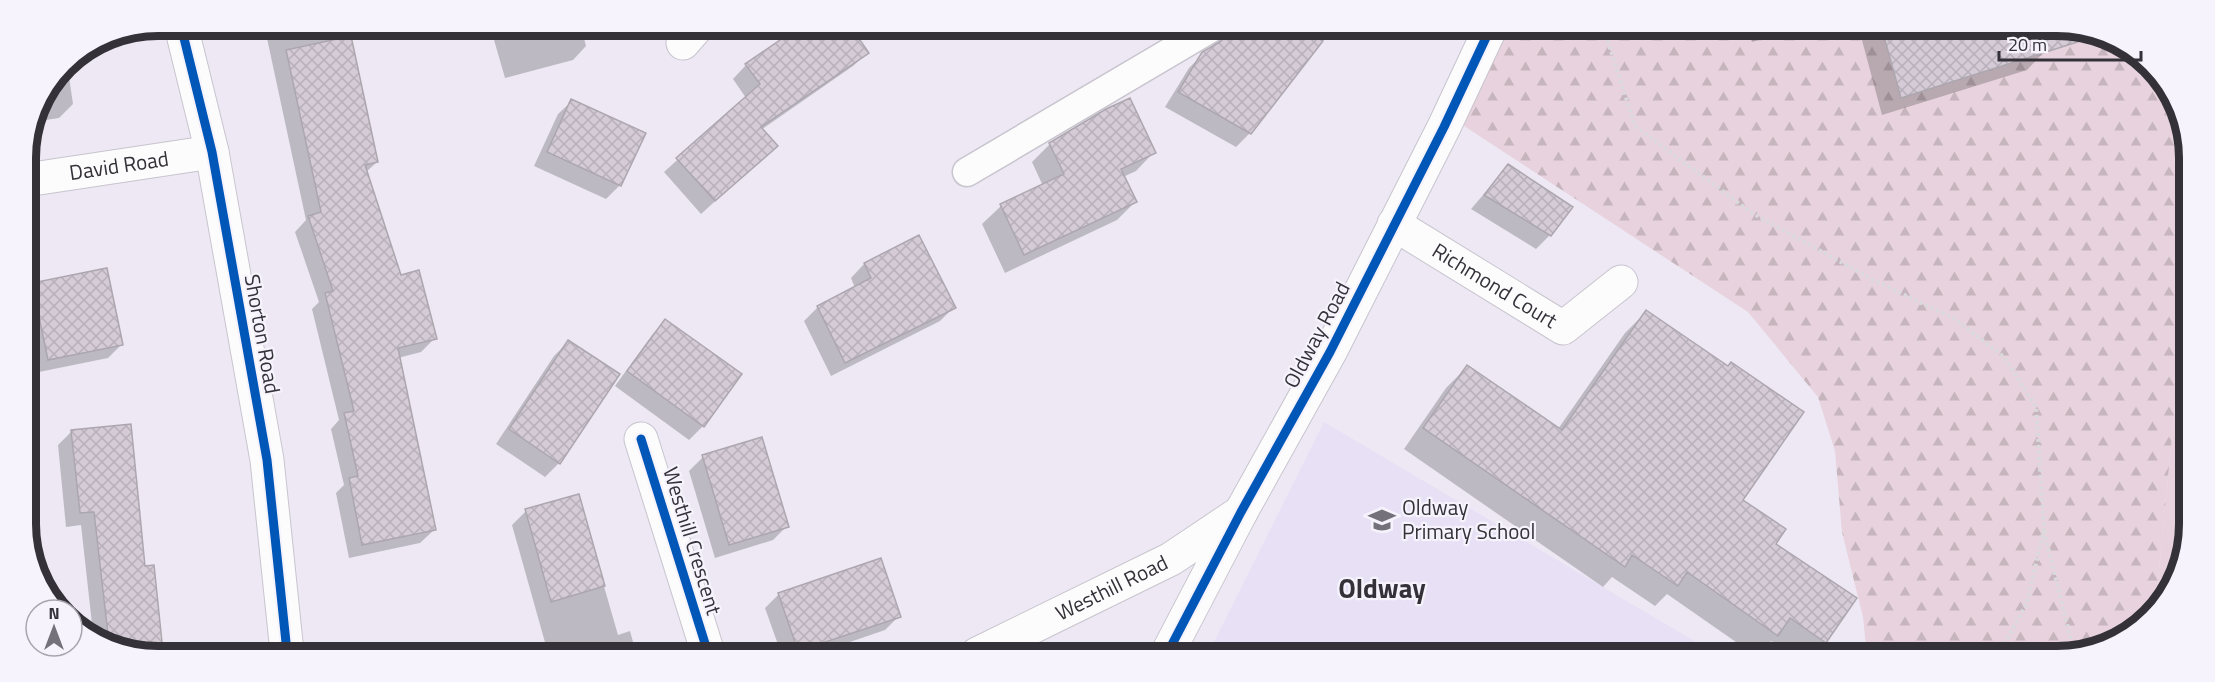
<svg xmlns="http://www.w3.org/2000/svg" width="2215" height="682" viewBox="0 0 2215 682" font-family="'Titillium Web',sans-serif">
	<style>
		.built { fill: #e8e0f5 }
		.green { fill: #e7d2dd }
		.forest { fill: url(#forest-firs) }
		.shadow { fill: #0003 }
		.building { fill: url(#building-cross-hatch); stroke: #aca7af; stroke-width: 1.5 }
		.lines { fill: none; stroke-linecap: round; stroke-linejoin: round }
		.service-casing { stroke: #c8c5ce; stroke-width: 31 }
		.minor-casing { stroke: #c8c5ce; stroke-width: 35 }
		.tertiary-casing { stroke: #c8c5ce; stroke-width: 35 }
		.path { stroke: #dad9dc; stroke-width: 4; stroke-dasharray: 3 3; stroke-linecap: butt }
		.service { stroke: #fcfcfd; stroke-width: 28 }
		.minor { stroke: #fcfcfd; stroke-width: 33 }
		.tertiary { stroke: #fcfcfd; stroke-width: 33 }
		.cycleway-casing { stroke: #f6f3fc; stroke-width: 13 }
		.cycleway { stroke: #0057b8; stroke-width: 9 }
		.labels { text-anchor: middle; stroke-width: 4.5; stroke-linejoin: round; paint-order: stroke }
		.street-label { font-size: 21px; fill: #343139; stroke: #f6f3fc }
		.poi-label { font-size: 21px; fill: #343139; stroke: #f6f3fc; text-anchor: start }
		.district-label { font-size: 27px; font-weight: bold; fill: #343139; stroke: #f6f3fc }
		.rim { fill: none; stroke: #343139; stroke-width: 8 }
	</style>
	<defs>
		<pattern id="forest-firs" width="22" height="20" patternUnits="userSpaceOnUse" patternTransform="scale(1.5)"><rect width="22" height="20" fill="#e7d2dd"/><path d="M5 1l3.5 6h-7zM16 11l3.5 6h-7z" fill="#c7b5be"/></pattern>
		<pattern id="building-cross-hatch" width="8" height="8" patternUnits="userSpaceOnUse" patternTransform="scale(1.5)"><rect width="8" height="8" fill="#d5cbd7"/><path d="M0 0l8 8M0 8l8-8" fill="none" stroke="#b7afb9"/></pattern>
	</defs>
	<rect width="100%" height="100%" fill="#ede8f4"/>
	<path class="built" d="M 1324,422 L 1718,655 L 1208,654 Z"/>
	<path class="green" d="M 2186,291 L 2185,558 L 2156,602 Z"/>
	<path class="forest" d="M 1502,29 L 2091,30 L 2156,70 L 2187,132 L 2186,291 L 2156,602 L 2138,629 L 2065,656 L 1867,656 L 1863,617 L 1842,532 L 1835,451 L 1818,397 L 1748,312 L 1455,120 Z"/>
	<path class="shadow" d="M 242,26 L 324,26 L 377,162 L 366,172 L 400,277 L 435,338 L 421,352 L 398,358 L 434,530 L 420,543 L 349,558 L 336,493 L 344,485 L 331,429 L 339,420 L 312,309 L 319,302 L 295,232 L 306,220 L 265,29 L 245,35 Z
		M 490,26 L 581,26 L 586,46 L 573,60 L 505,78 Z
		M 801,27 L 849,27 L 867,53 L 853,66 L 761,130 L 776,146 L 701,214 L 664,172 L 746,98 L 733,79 L 746,65 Z
		M 1298,28 L 1250,133 L 1236,147 L 1165,107 L 1189,68 L 1203,54 L 1213,48 L 1214,43 L 1228,29 Z
		M 1748,29 L 1791,29 L 1752,42 Z
		M 1859,29 L 2040,30 L 2045,51 L 2027,70 L 1882,115 Z
		M 67,63 L 73,104 L 59,118 L 32,122 L 36,107 Z
		M 572,101 L 620,185 L 606,199 L 534,166 L 558,114 Z
		M 1050,144 L 1154,152 L 1136,171 L 1123,177 L 1135,202 L 1117,220 L 1005,273 L 982,224 L 1001,206 L 1043,186 L 1032,162 Z
		M 1508,166 L 1550,235 L 1536,249 L 1471,209 Z
		M 918,237 L 954,307 L 940,321 L 831,376 L 804,321 L 818,307 L 855,288 L 851,278 L 864,264 Z
		M 106,270 L 121,345 L 108,358 L 34,373 L 31,357 L 27,358 L 27,285 Z
		M 1646,312 L 1741,501 L 1825,642 L 1811,656 L 1793,656 L 1771,641 L 1756,656 L 1667,594 L 1655,606 L 1612,577 L 1603,587 L 1404,449 L 1446,388 L 1467,367 L 1558,429 L 1625,333 Z
		M 665,321 L 703,426 L 689,440 L 615,386 L 652,335 Z
		M 568,342 L 559,463 L 545,477 L 496,444 L 554,356 Z
		M 72,431 L 144,568 L 152,567 L 162,652 L 124,652 L 93,633 L 81,525 L 66,527 L 58,445 Z
		M 703,457 L 787,526 L 773,540 L 715,558 L 689,471 Z
		M 578,496 L 618,635 L 630,631 L 636,653 L 548,653 L 512,525 L 526,511 Z
		M 779,594 L 899,616 L 885,630 L 815,654 L 781,653 L 765,608 Z"/>
	<path class="building" d="M 799,27 L 851,27 L 869,53 L 761,127 L 778,146 L 715,201 L 676,158 L 760,84 L 745,64 Z
		M 1227,28 L 1301,28 L 1323,41 L 1251,134 L 1178,92 L 1202,52 L 1220,42 L 1226,36 Z
		M 1882,29 L 2089,30 L 2090,38 L 1901,98 Z
		M 351,36 L 378,162 L 365,165 L 401,275 L 419,270 L 437,339 L 398,348 L 436,530 L 362,545 L 349,478 L 358,476 L 344,413 L 354,411 L 325,293 L 333,291 L 308,216 L 321,212 L 286,50 Z
		M 1130,98 L 1156,153 L 1121,169 L 1137,202 L 1024,255 L 1000,204 L 1064,174 L 1049,143 L 1106,109 Z
		M 571,99 L 646,133 L 621,186 L 547,152 Z
		M 1508,164 L 1573,207 L 1551,236 L 1484,195 Z
		M 919,235 L 956,308 L 845,363 L 817,306 L 871,278 L 864,263 Z
		M 107,268 L 123,345 L 48,360 L 32,283 Z
		M 1646,310 L 1728,366 L 1731,362 L 1804,412 L 1743,500 L 1786,529 L 1776,544 L 1857,598 L 1826,643 L 1790,618 L 1778,636 L 1687,572 L 1678,586 L 1632,555 L 1625,567 L 1423,428 L 1467,365 L 1562,430 Z
		M 665,319 L 742,374 L 704,427 L 627,371 Z
		M 568,340 L 620,374 L 560,464 L 509,429 Z
		M 131,424 L 145,566 L 154,565 L 163,652 L 124,652 L 109,643 L 94,512 L 80,513 L 71,430 Z
		M 762,437 L 789,527 L 729,545 L 702,455 Z
		M 579,494 L 605,586 L 551,602 L 525,509 Z
		M 881,558 L 901,617 L 798,651 L 778,593 Z"/>
	<g class="lines">
		<defs>
			<path id="service" d="M 967,172 L 1211,28"/>
			<g id="minor">
				<path d="M 181,26 L 212,152 L 267,460 L 287,652"/>
				<path d="M 683,43 L 697,27"/>
				<path id="s1" d="M 26,180 L 212,152"/>
				<path id="s2" d="M 1394,224 L 1563,328 L 1621,282"/>
				<path d="M 641,439 L 708,653"/>
				<path id="s3" d="M 977,654 L 1171,559 L 1241,512"/>
			</g>
			<path id="tertiary" d="M 1167,654 L 1241,512 L 1330,352 L 1444,127 L 1490,29"/>
		</defs>
		<use href="#service" class="service-casing"/>
		<use href="#minor" class="minor-casing"/>
		<use href="#tertiary" class="tertiary-casing"/>
		<path class="path" d="M 1612,29 L 1608,42 L 1635,126 L 1752,213 L 1875,281 L 1955,319 L 2004,357 L 2036,407 L 2044,529 L 2027,603 L 1998,656
			M 2044,531 L 2070,636 L 2076,652"/>
		<use href="#service" class="service"/>
		<use href="#minor" class="minor"/>
		<use href="#tertiary" class="tertiary"/>
		<defs>
			<path id="cycleway" d="M 181,26 L 212,152 L 267,460 L 287,652
				M 641,439 L 708,653
				M 1167,654 L 1241,512 L 1330,352 L 1444,127 L 1490,29"/>
		</defs>
		<use href="#cycleway" class="cycleway-casing"/>
		<use href="#cycleway" class="cycleway"/>
	</g>
	<defs>
		<symbol id="school-bare" viewBox="-9 -9 18 18"><path d="M0-5L7-2L0 1L-7-2ZM-4 1L0 2.5L4 1V4Q0 6-4 4Z" fill="#75717a" stroke="#f6f3fc" stroke-width="2.5" paint-order="stroke"/></symbol>
	</defs>
	<g fill-rule="evenodd">
		<use href="#school-bare" x="1363" y="501" width="38" height="38"/>
	</g>
	<g class="labels">
		<g class="street-label">
			<text dy="7" stroke="none"><textPath href="#s1" startOffset="94">David Road</textPath></text>
			<text dy="7" stroke="none"><textPath href="#s2" startOffset="118">Richmond Court</textPath></text>
			<text transform="translate(262 334) rotate(80)" y="7">Shorton Road</text>
			<text transform="translate(1317 335) rotate(-62)" y="7">Oldway Road</text>
			<text transform="translate(692 541) rotate(73)" y="7">Westhill Crescent</text>
			<text dy="7" stroke="none"><textPath href="#s3" startOffset="150">Westhill Road</textPath></text>
		</g>
		<g class="poi-label">
			<text x="1402" y="515">Oldway<tspan x="1402" dy="24">Primary School</tspan></text>
		</g>
		<g class="district-label">
			<text x="1382" y="598">Oldway</text>
		</g>
	</g>
	<path d="M0 0H2215V682H0ZM158 36H2057A122 122 0 0 1 2179 158V524A122 122 0 0 1 2057 646H158A122 122 0 0 1 36 524V158A122 122 0 0 1 158 36Z" fill="#f6f3fc" fill-rule="evenodd"/>
	<path class="rim" d="M158 36H2057A122 122 0 0 1 2179 158V524A122 122 0 0 1 2057 646H158A122 122 0 0 1 36 524V158A122 122 0 0 1 158 36Z"/>
	<g transform="translate(54 628)"><circle r="28" fill="#f6f3fc" stroke="#a8a5ae" stroke-width="1.5"/>
	<path d="M0-4.5L10 22L0 15L-10 22Z" fill="#75717a"/>
	<text y="-9" font-size="16" font-weight="bold" text-anchor="middle" fill="#343139">N</text>
	</g>
	<path d="M1999 51v9h142v-9" fill="none" stroke="#343139" stroke-width="3"/>
	<text x="2008" y="51" font-size="18" fill="#343139" stroke="#f6f3fc" stroke-width="4.5" paint-order="stroke">20 m</text>
</svg>
